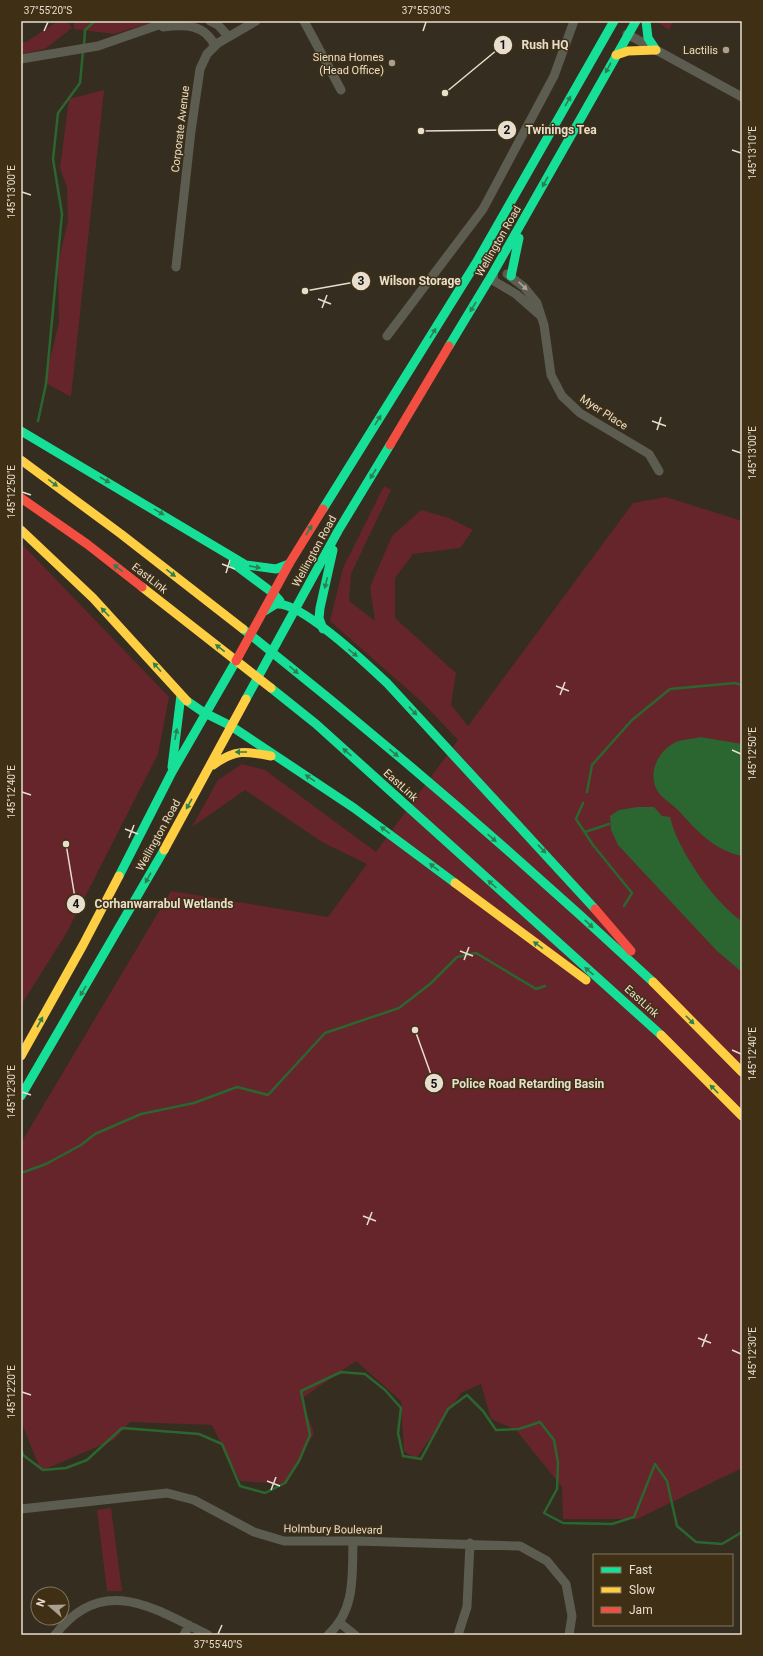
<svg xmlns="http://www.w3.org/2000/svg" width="763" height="1656" viewBox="0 0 763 1656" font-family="Roboto,sans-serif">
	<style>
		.green { fill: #65252b }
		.water { fill: #2b6630 }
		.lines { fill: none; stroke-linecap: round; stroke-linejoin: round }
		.stream { stroke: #2b6630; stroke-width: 2.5 }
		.street { stroke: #5c5c50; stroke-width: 9 }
		.fast { stroke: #16e098; stroke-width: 9 }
		.slow { stroke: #ffcf43; stroke-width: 9 }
		.jam { stroke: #f24e42; stroke-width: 9 }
		.oneway { fill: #2d7f50 }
		.oneway2 { fill: #a8a495 }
		.ticks { fill: none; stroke: #e7dece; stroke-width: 1.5 }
		.poi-dot { fill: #a9a091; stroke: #3f3015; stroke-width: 1.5 }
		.labels { text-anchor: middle; stroke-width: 3; stroke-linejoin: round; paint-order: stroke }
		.poi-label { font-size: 11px; fill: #e7dece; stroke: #3f3015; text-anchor: end }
		.street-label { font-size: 11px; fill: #e7dece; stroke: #3f3015 }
		.leader { fill: none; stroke: #e7dece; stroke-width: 1.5 }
		.callout-dot { fill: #e7dece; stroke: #3f3015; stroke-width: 1.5 }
		.mark-label { font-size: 12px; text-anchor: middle; font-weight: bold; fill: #111 }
		.callout-label { font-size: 12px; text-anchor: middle; font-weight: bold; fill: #e7dece; stroke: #3f3015; stroke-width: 3; stroke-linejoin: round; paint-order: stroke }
		.neatline { fill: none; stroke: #e7dece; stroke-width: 1.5 }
		.ticks-label { font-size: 10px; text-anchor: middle; fill: #e7dece }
	</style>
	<rect width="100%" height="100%" fill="#352d1f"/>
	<path class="green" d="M 58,21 L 67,21 L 72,28 L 45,49 L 21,54 L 21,42 L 26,42 Z
		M 74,21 L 157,21 L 114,34 L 74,29 Z
		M 656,21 L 673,21 L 669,30 Z
		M 104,90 L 71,397 L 44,382 L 59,323 L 58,263 L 68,221 L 67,187 L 60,168 L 69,99 Z
		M 384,486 L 391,490 L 351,574 L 349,601 L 375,621 L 370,587 L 392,536 L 421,510 L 449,518 L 473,530 L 460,548 L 413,554 L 395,578 L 395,618 L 456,673 L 451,705 L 468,726 L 633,503 L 666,497 L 742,521 L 742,1468 L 637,1519 L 563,1519 L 562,1487 L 516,1430 L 491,1419 L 481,1384 L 461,1393 L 416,1459 L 404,1451 L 401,1401 L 356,1361 L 301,1399 L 314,1433 L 286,1484 L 240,1481 L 212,1425 L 130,1422 L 115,1439 L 41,1471 L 21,1421 L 21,1143 L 171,891 L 328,917 L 367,864 L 322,842 L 245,790 L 192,827 L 218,780 L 242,764 L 265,770 L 376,852 L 458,740 L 422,702 L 330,621 L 343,568 Z
		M 21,543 L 169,697 L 158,754 L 66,934 L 21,1005 Z
		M 111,1508 L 122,1591 L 107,1591 L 97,1510 Z"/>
	<path class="water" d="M 700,737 L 742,744 L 742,856 C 714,850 697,831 679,811 C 673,804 661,798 657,790 C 647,772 659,750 676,742 C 683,739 693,739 700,737 Z
		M 638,807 L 654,807 L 662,816 L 670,817 C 677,849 715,904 742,921 L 742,972 L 717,951 L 618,845 L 611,830 L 610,816 L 619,810 Z"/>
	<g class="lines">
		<path class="stream" d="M 84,46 L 85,30 L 95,21
			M 38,421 L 46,384 L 62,214 L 53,159 L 58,113 L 80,83 L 83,51
			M 587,792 L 592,765 L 632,720 L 670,689 L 735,683 L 742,685
			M 583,803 L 576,819 L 593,845 L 632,893 L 624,906
			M 585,832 L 609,824
			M 21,1171 L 24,1172 L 46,1164 L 81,1145 L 95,1134 L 141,1114 L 194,1103 L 237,1087 L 268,1095 L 325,1033 L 399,1008 L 430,984 L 457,957 L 476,953 L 536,989 L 545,986
			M 21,1449 L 23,1455 L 43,1470 L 66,1468 L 87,1460 L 122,1428 L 199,1434 L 222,1444 L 240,1486 L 265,1493 L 285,1483 L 299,1461 L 310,1435 L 301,1391 L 341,1372 L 365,1374 L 385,1390 L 401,1408 L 398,1433 L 403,1456 L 421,1459 L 448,1409 L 467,1395 L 483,1411 L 496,1430 L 519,1429 L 540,1422 L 554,1440 L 558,1463 L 557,1489 L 544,1513 L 563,1523 L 612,1524 L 634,1517 L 655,1464 L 667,1481 L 677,1526 L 696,1542 L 722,1544 L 742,1532"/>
		<path class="street" d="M 210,21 L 218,25 L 228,36
			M 304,21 L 341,90
			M 163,27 C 184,24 205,24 215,46
			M 627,34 L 742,97
			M 21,59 L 98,46 L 170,21
			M 176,267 L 191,131 L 200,69 L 207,54 L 218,43 L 256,21
			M 493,273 L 494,281 L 516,294 L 541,316
			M 507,274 L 524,287 L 537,303 L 544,325 L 551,375 L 562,396 L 580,413 L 649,454 L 659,471
			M 387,336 L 483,209 L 554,76 L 574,21
			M 21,1509 L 167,1493 L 194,1500 L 254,1532 L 284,1541 L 357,1541 L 520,1546 L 547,1561 L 566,1584 L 572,1616 L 569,1635
			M 340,1623 L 355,1635
			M 55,1635 C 102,1573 154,1608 208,1635
			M 184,1635 L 189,1625
			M 328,1635 C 356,1610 352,1575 353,1541
			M 458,1635 L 467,1607 L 470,1543"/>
		<path class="fast" d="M 646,21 L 648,38 L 656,50
			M 511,276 L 519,238
			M 449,346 L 493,273 L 636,21
			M 21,431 L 246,565 L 276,569 L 289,564
			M 323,509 L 476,263 L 614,21
			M 234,564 L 273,593 L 280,601
			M 263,612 L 276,604 C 301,601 368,665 387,683 L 595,909
			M 243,629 C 384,741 521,859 653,982
			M 323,629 L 319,618 L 320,608 L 333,550
			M 271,688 L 316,724 L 661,1035
			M 246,699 L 338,531 L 390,445
			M 187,701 L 203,712 L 231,726 L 354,808 L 455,883
			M 172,767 L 181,695
			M 119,876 L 172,772 L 236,661
			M 21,1096 L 164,850"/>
		<path class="slow" d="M 616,55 L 628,51 L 656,50
			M 21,460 L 121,534 L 243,629
			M 21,530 L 93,598 L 187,701
			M 142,587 L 271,688
			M 213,765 C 235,749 246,751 271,756
			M 164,850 L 246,699
			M 455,883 L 586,980
			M 653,982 L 742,1072
			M 661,1035 L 742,1116
			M 21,1056 L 83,945 L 119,876"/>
		<path class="jam" d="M 390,445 L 449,346
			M 21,498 L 87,544 L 142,587
			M 236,661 L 289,564 L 323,509
			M 595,909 L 631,951"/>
	</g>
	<defs><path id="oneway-solid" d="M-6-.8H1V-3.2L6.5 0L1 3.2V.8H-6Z"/></defs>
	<g class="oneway">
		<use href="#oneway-solid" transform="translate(608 68) rotate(119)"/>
		<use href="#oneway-solid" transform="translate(568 101) rotate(-60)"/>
		<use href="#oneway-solid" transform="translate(545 182) rotate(119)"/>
		<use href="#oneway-solid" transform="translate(473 307) rotate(121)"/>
		<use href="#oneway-solid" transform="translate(433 333) rotate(-58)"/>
		<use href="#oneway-solid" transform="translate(378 420) rotate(-58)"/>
		<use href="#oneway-solid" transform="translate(373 474) rotate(122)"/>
		<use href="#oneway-solid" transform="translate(105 480) rotate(30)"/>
		<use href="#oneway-solid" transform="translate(53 483) rotate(36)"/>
		<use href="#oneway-solid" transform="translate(159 512) rotate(31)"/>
		<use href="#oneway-solid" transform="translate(309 530) rotate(-59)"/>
		<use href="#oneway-solid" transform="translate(255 567) rotate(11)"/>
		<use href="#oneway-solid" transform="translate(118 568) rotate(-142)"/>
		<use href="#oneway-solid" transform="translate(171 573) rotate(38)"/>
		<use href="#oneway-solid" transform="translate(326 583) rotate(104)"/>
		<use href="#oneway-solid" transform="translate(105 612) rotate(-134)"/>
		<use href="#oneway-solid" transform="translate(220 648) rotate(-142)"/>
		<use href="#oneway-solid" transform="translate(353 653) rotate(39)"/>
		<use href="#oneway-solid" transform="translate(157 667) rotate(-132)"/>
		<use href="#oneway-solid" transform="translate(294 670) rotate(40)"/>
		<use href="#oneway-solid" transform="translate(413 711) rotate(47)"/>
		<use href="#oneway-solid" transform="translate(176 734) rotate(-79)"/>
		<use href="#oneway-solid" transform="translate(241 752) rotate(180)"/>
		<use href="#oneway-solid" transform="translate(347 752) rotate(-138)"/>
		<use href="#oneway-solid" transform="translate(394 753) rotate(40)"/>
		<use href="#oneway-solid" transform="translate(310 778) rotate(-146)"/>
		<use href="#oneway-solid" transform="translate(189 804) rotate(119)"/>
		<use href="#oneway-solid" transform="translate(385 830) rotate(-144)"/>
		<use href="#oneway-solid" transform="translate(492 838) rotate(42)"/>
		<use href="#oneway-solid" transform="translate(542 849) rotate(47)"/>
		<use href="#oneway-solid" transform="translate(434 867) rotate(-143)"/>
		<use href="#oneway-solid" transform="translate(148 878) rotate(119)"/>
		<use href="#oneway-solid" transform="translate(492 884) rotate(-138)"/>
		<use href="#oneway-solid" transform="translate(589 924) rotate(43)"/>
		<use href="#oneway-solid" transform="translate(538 945) rotate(-144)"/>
		<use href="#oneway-solid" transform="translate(589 971) rotate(-139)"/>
		<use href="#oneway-solid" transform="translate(83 991) rotate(121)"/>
		<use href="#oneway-solid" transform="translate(690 1020) rotate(45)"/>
		<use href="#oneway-solid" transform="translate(40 1022) rotate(-61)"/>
		<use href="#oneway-solid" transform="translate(714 1089) rotate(-135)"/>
	</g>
	<use class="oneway2" href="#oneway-solid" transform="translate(523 286) rotate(43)"/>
	<path class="ticks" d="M 44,31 L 48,22M 423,31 L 426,22M 732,150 L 741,153M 22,192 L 31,195M 318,299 L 331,304M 322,308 L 327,295M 652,421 L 666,426M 657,430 L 661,417M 732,450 L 741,453M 22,492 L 31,495M 222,564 L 235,569M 226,573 L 230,560M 556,686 L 569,691M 560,695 L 565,682M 732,750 L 741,754M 22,792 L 31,795M 125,829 L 138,834M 129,838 L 134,825M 460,951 L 473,956M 464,960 L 469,947M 732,1050 L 741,1054M 22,1092 L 31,1095M 363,1216 L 376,1221M 367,1225 L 372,1212M 698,1338 L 711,1343M 702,1347 L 707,1334M 732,1350 L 741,1354M 22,1392 L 31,1395M 267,1481 L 280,1486M 271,1490 L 276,1477M 218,1634 L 222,1625"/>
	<g class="poi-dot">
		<circle cx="726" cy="50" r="4"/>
		<circle cx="392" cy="63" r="4"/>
	</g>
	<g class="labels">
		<g class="poi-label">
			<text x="718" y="54">Lactilis</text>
			<text x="384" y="61">Sienna Homes<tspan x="384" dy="13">(Head Office)</tspan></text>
		</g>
		<g class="street-label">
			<text transform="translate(180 129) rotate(-83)" y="4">Corporate Avenue</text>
			<text transform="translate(498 241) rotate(-60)" y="4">Wellington Road</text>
			<text transform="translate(604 412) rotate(33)" y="4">Myer Place</text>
			<text transform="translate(314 551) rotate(-61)" y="4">Wellington Road</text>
			<text transform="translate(150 578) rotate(38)" y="4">EastLink</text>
			<text transform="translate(401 785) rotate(42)" y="4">EastLink</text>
			<text transform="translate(158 835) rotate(-61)" y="4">Wellington Road</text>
			<text transform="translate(642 1001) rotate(42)" y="4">EastLink</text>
			<text transform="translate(333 1529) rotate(1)" y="4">Holmbury Boulevard</text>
		</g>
	</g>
	<path class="leader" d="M445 93L503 45M421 131L507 130M305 291L361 281M66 844L76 904M415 1030L434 1083"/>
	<g class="callout-dot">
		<circle cx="445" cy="93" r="4"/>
		<circle cx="421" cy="131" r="4"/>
		<circle cx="305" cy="291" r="4"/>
		<circle cx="66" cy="844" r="4"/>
		<circle cx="415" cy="1030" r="4"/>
		<circle cx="503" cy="45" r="10"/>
		<circle cx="507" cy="130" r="10"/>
		<circle cx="361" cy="281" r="10"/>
		<circle cx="76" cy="904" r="10"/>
		<circle cx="434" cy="1083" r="10"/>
	</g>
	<g class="mark-label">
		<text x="503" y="49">1</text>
		<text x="507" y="134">2</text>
		<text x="361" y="285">3</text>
		<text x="76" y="908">4</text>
		<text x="434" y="1088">5</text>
	</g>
	<g class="callout-label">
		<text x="545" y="49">Rush HQ</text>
		<text x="561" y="134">Twinings Tea</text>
		<text x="420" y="285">Wilson Storage</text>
		<text x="164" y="908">Corhanwarrabul Wetlands</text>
		<text x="528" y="1088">Police Road Retarding Basin</text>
	</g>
	<rect width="763" height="1656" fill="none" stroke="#3f3015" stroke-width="44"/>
	<rect x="593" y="1554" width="140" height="72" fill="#3f3015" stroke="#82765f"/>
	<rect x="601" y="1567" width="20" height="6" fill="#16e098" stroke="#82765f"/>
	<text x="629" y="1574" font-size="12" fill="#e7dece">Fast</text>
	<rect x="601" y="1587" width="20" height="6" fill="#ffcf43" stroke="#82765f"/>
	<text x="629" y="1594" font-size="12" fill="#e7dece">Slow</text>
	<rect x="601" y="1607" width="20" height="6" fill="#f24e42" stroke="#82765f"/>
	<text x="629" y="1614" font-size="12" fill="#e7dece">Jam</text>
	<g transform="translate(50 1606) rotate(290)"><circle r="19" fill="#3f3015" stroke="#82765f"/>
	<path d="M0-3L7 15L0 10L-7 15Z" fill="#a9a091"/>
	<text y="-6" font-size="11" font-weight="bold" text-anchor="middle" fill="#e7dece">N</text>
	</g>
	<rect x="22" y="22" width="719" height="1612" class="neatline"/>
	<g class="ticks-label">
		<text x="48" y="14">37°55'20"S</text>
		<text x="426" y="14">37°55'30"S</text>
		<text transform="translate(752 153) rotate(-90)" y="4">145°13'10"E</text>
		<text transform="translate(11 192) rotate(-90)" y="4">145°13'00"E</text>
		<text transform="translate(752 453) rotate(-90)" y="4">145°13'00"E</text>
		<text transform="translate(11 492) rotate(-90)" y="4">145°12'50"E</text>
		<text transform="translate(752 754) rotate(-90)" y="4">145°12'50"E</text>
		<text transform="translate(11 792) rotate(-90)" y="4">145°12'40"E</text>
		<text transform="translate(752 1054) rotate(-90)" y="4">145°12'40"E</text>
		<text transform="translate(11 1092) rotate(-90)" y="4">145°12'30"E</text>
		<text transform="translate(752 1354) rotate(-90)" y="4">145°12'30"E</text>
		<text transform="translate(11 1392) rotate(-90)" y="4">145°12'20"E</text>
		<text x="218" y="1648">37°55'40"S</text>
	</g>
</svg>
